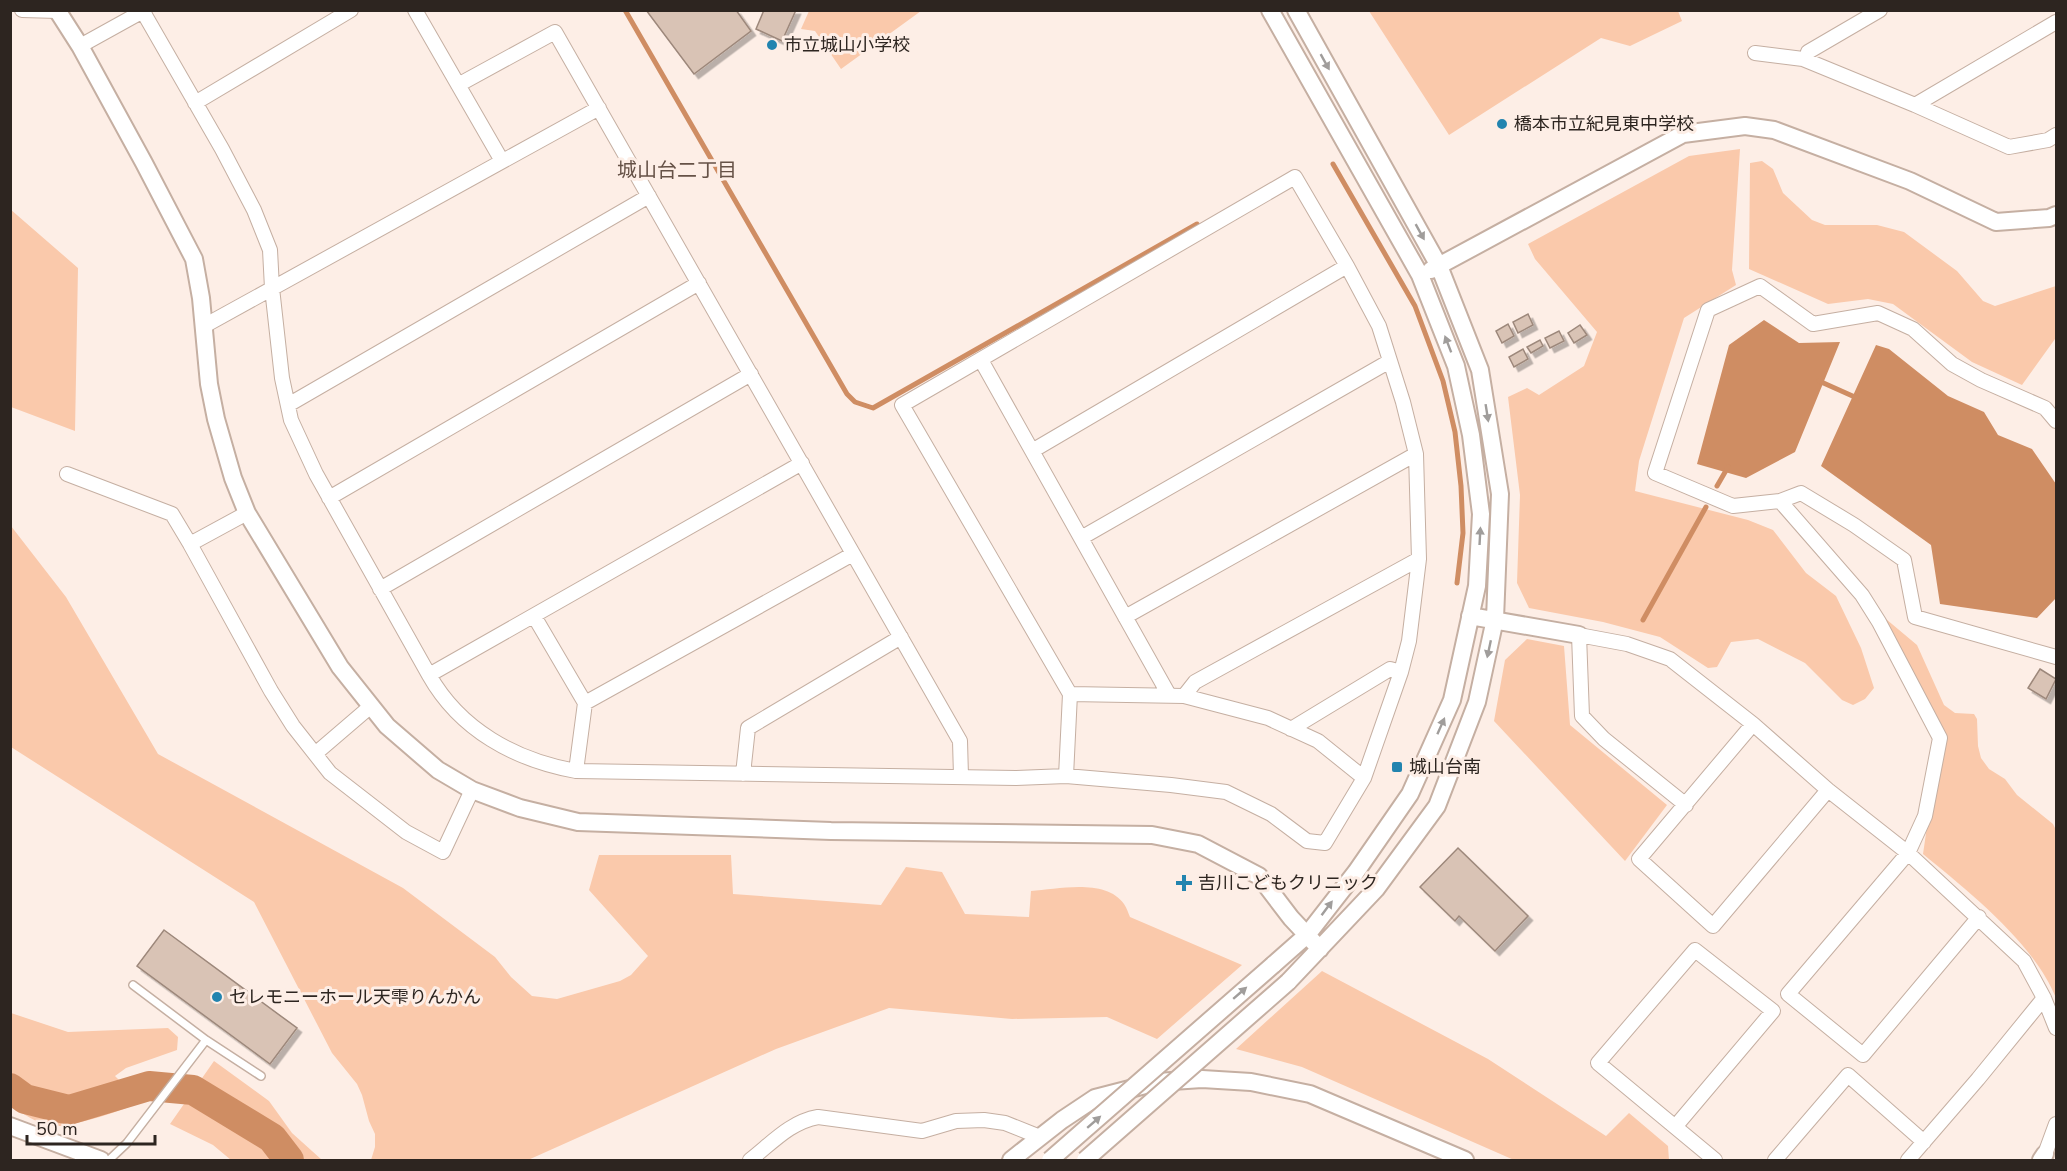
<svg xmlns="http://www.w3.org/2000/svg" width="2067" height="1171" viewBox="0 0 2067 1171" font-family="'Nunito Sans','Noto Sans JP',sans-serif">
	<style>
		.green { fill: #fac9ab }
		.water { fill: #cf8d63 }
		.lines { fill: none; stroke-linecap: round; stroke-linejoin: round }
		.stream { stroke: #cf8d63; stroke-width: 5 }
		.river { stroke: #cf8d63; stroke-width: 30 }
		.building { fill: #d9c3b5; stroke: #9d887b; stroke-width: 1.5; filter: url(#shadow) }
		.service-casing { stroke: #c5afa2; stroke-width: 10 }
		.minor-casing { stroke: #c5afa2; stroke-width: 16 }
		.tertiary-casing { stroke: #c5afa2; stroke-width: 20 }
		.service { stroke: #fff; stroke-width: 7 }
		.minor { stroke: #fff; stroke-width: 14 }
		.tertiary { stroke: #fff; stroke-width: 16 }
		.tertiary-bridge-casing { stroke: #c5afa2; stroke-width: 20; stroke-linecap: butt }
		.tertiary-bridge { stroke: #fff; stroke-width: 16 }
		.oneway { fill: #a09d9b }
		.poi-dot { fill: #2284af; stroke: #fdeee6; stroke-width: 2 }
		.labels { text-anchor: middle; stroke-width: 6; stroke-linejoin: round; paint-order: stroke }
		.poi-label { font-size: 18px; fill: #2d2520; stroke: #fdeee6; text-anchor: start }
		.neighbourhood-label { font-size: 20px; fill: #665247; stroke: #fdeee6 }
	</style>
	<defs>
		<filter id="shadow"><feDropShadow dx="4.5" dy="4.5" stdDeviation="0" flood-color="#0004"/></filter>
	</defs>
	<rect width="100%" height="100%" fill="#fdeee6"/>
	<path class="green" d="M 809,11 L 809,10 L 921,11 L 841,69 L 815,31 L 801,29 Z
		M 1678,11 L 1682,21 L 1630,46 L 1601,38 L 1449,135 L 1369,11 Z
		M 1740,149 L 1732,270 L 1736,285 L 1684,318 L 1639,461 L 1635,491 L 1748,520 L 1773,530 L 1806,573 L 1836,596 L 1861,648 L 1874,688 L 1865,699 L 1853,705 L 1842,700 L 1805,663 L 1758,639 L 1731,642 L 1717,667 L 1708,668 L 1660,637 L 1603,622 L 1529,608 L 1517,583 L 1520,495 L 1508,397 L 1527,388 L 1539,395 L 1584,366 L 1597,332 L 1535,259 L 1528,244 L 1689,156 Z
		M 1762,161 L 1773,169 L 1783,193 L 1812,220 L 1825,225 L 1877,225 L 1904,232 L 1957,271 L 1983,301 L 1995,306 L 2056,286 L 2056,340 L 2055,339 L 2022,385 L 1972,362 L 1893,304 L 1868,299 L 1828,304 L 1749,269 L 1750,163 Z
		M 10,209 L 78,268 L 75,431 L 11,407 Z
		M 11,526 L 66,597 L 158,754 L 403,888 L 495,957 L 511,977 L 532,996 L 557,999 L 620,981 L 631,975 L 648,956 L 589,890 L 599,855 L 731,855 L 733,894 L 881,905 L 906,867 L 942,872 L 965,914 L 1029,917 L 1031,891 C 1058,889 1106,878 1124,904 C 1127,908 1128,913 1130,917 L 1242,965 L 1157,1039 L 1107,1017 L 1012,1019 L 889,1008 L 776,1049 L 528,1160 L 371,1160 L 375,1147 L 375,1134 L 369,1121 L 362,1095 L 357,1084 L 332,1053 L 254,902 L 11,747 Z
		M 1880,614 L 1917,645 L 1944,705 L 1955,713 L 1974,714 L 1977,719 L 1978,746 L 1981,758 L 1989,769 L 2005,779 L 2017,795 L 2053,824 L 2056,830 L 2056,998 C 2034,943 1968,891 1923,854 L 1930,806 L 1946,738 Z
		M 1527,639 L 1564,646 L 1570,725 L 1667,805 L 1625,861 L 1494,721 L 1505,660 Z
		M 1322,971 L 1488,1059 L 1606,1136 L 1629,1113 L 1668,1146 L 1669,1160 L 1514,1160 L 1302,1067 L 1236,1049 Z
		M 11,1013 L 68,1032 L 168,1028 L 178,1037 L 177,1050 L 126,1068 L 115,1076 L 141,1102 C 124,1110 70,1128 52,1126 C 37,1124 22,1113 11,1105 Z
		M 214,1061 L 269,1101 L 292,1133 L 322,1160 L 231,1160 L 213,1145 L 170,1124 Z"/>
	<path class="water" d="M 1764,320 L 1799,343 L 1840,342 L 1795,452 L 1746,478 L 1697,464 L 1729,345 Z
		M 1876,345 L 1889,349 L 1948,396 L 1984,412 L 1998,435 L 2032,449 L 2056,484 L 2056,598 L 2037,618 L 1940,604 L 1931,545 L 1821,466 Z"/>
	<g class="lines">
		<path class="stream" d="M 625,10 L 847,394 L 855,402 L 873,408 L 1197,224
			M 1333,164 L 1415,306 L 1443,381 L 1455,432 L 1461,486 L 1463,533 L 1457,583
			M 1819,381 L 1857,398
			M 1717,486 L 1728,467
			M 1643,620 L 1706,507"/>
		<path class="river" d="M 10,1088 L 25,1099 L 69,1110 L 149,1086 L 193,1090 L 272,1138 L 289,1160"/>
	</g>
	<path class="building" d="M 646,10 L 736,10 L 751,31 L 694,74 Z
		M 764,10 L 796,10 L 782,41 L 756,29 Z
		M 1528,314 L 1533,325 L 1518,333 L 1513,322 Z
		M 1508,324 L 1514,336 L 1502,343 L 1496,331 Z
		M 1580,325 L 1587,335 L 1574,343 L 1568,333 Z
		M 1559,331 L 1564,341 L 1550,348 L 1545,338 Z
		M 1540,340 L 1543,346 L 1531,353 L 1527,347 Z
		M 1523,349 L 1528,359 L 1514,367 L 1509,357 Z
		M 2040,669 L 2056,679 L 2046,699 L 2028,688 Z
		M 1458,848 L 1528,916 L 1495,951 L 1459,916 L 1455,921 L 1420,887 Z
		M 164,930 L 297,1028 L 270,1064 L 137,966 Z"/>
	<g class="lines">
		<defs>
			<path id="service" d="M 206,1040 L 261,1076
				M 109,1160 L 127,1143 L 206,1040 L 133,985"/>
			<path id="minor" d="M 22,10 L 58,11
				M 142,10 L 222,149 L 254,210 L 270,250 L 272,288 L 282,378 L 291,420 L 316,474 L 429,675 C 460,730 515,760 576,771 L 1016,778 L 1066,776 L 1171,785 L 1226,792 L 1271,814 L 1307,841 L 1325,843 L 1364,778 L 1401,672 L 1409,641 L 1419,559 L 1416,454 L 1403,402 L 1379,326 L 1347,266 L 1295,177 L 902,405 L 1070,694 L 1066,776
				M 415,10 L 502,161
				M 80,46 L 145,10
				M 1808,52 L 1880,10
				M 1755,53 L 1803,59 L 1915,105 L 2009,147 L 2048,140 L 2056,135
				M 458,85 L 555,32 L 960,741 L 961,776
				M 195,103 L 351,10
				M 1915,105 L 2056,22
				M 204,326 L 599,108
				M 981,360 L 1169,695
				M 288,405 L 649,196
				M 2056,421 L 2045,408 L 1981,380 L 1952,364 L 1913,329 L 1878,313 L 1813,324 L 1760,286 L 1708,310 L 1655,473 L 1733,506 L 1780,501 L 1801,493 L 1854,525 L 1904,560 L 1915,617 L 2056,657
				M 1032,451 L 1347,266
				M 67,474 L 172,514 L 190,544 L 271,691 L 293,726 L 330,773 L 406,832 L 443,852 L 472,790
				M 329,498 L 699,283
				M 1780,501 L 1862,595 L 1879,622 L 1940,738 L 1925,816 L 1908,853 L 1788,994 L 1863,1055 L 1979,917
				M 1081,538 L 1390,361
				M 190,544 L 247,513
				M 380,589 L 751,374
				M 534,616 L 585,703 L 576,771
				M 1125,617 L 1416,454
				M 429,675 L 802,463
				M 1070,694 L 1184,696 L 1268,718 L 1318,741 L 1364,778
				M 1184,696 L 1195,682 L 1419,559
				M 585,703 L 853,554
				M 1753,724 L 1639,859 L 1713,926 L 1828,790
				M 1291,729 L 1390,669 L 1401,672
				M 315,754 L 371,706
				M 743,774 L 748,728 L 901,637
				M 1686,805 L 1604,739 L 1582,716 L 1579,635 L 1627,644 L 1670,659 L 1753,724 L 1828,790 L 1908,853 L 2024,961 L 2044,998 L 2056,1028
				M 1675,1127 L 1773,1011 L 1695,950 L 1598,1063 L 1715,1160
				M 2045,1154 L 2056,1124
				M 750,1160 C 772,1143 790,1122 818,1117 L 922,1131 L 956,1121 L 984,1120 L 1005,1123 L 1040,1137
				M 1775,1160 L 1848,1075 L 1924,1142
				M 1908,1160 L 1978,1079 L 2044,998"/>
			<path id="tertiary" d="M 57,10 L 80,46 L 144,163 L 194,259 L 201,298 L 209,384 L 216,419 L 233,478 L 247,513 L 340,667 L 387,726 L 438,770 L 472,790 L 520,808 L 578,822 L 831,831 L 1152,835 L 1198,844 L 1259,876 L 1291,918 L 1320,949
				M 1270,10 L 1420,275 L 1456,366 L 1471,435 L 1481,514 L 1477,586 L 1452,700 L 1410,794 L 1356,872 L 1307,935 L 1273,965
				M 1431,270 L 1683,134 L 1745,126 L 1774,130 L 1910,181 L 1996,222 L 2049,218 L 2056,215
				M 1470,616 L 1579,635
				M 1288,982 L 1376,889 L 1437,806 L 1477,702 L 1495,619 L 1500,494 L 1480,370 L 1439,266 L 1296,10
				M 10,1126 L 101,1160
				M 1011,1160 L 1062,1120 L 1095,1098 L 1157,1082 L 1202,1079 L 1251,1082 L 1310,1094 L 1465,1160
				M 2041,1160 L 2045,1154"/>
		</defs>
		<use href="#service" class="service-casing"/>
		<use href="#minor" class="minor-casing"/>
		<use href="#tertiary" class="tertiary-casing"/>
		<use href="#service" class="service"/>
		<use href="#minor" class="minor"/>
		<use href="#tertiary" class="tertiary"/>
		<defs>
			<path id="tertiary-bridge" d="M 1050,1160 L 1273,965
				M 1085,1160 L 1288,982"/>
		</defs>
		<use href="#tertiary-bridge" class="tertiary-bridge-casing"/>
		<use href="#tertiary-bridge" class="tertiary-bridge"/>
	</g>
	<defs><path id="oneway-solid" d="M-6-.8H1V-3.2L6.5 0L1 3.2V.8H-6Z" transform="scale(1.5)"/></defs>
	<g class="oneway">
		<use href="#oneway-solid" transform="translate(1325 62) rotate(61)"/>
		<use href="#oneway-solid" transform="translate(1420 232) rotate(61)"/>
		<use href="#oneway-solid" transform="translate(1448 344) rotate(-111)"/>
		<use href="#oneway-solid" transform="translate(1487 413) rotate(81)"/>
		<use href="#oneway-solid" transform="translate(1480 536) rotate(-87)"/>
		<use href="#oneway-solid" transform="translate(1489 649) rotate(102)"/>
		<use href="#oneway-solid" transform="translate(1441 726) rotate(-66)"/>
		<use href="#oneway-solid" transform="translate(1327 908) rotate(-53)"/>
		<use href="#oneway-solid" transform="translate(1240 993) rotate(-41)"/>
		<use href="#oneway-solid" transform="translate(1094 1122) rotate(-41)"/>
	</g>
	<g class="poi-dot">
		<circle cx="772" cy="45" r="6"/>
		<circle cx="1502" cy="124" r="6"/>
		<rect x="1391" y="761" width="12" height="12" rx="3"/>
		<path d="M1181 874h6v6h6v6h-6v6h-6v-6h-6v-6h6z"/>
		<circle cx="217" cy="997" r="6"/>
	</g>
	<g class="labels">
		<g class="poi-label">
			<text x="784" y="51">市立城山小学校</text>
			<text x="1514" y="130">橋本市立紀見東中学校</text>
			<text x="1409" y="773">城山台南</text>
			<text x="1198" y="889">吉川こどもクリニック</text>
			<text x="229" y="1003">セレモニーホール天雫りんかん</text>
		</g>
		<g class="neighbourhood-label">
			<text x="677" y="177">城山台二丁目</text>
		</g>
	</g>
	<rect width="2067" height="1171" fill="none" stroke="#2d2520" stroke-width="24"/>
	<path d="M27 1135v9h128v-9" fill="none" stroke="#2d2520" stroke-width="3"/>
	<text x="36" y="1135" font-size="18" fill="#2d2520" stroke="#fdeee6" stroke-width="4.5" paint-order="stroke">50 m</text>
</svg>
